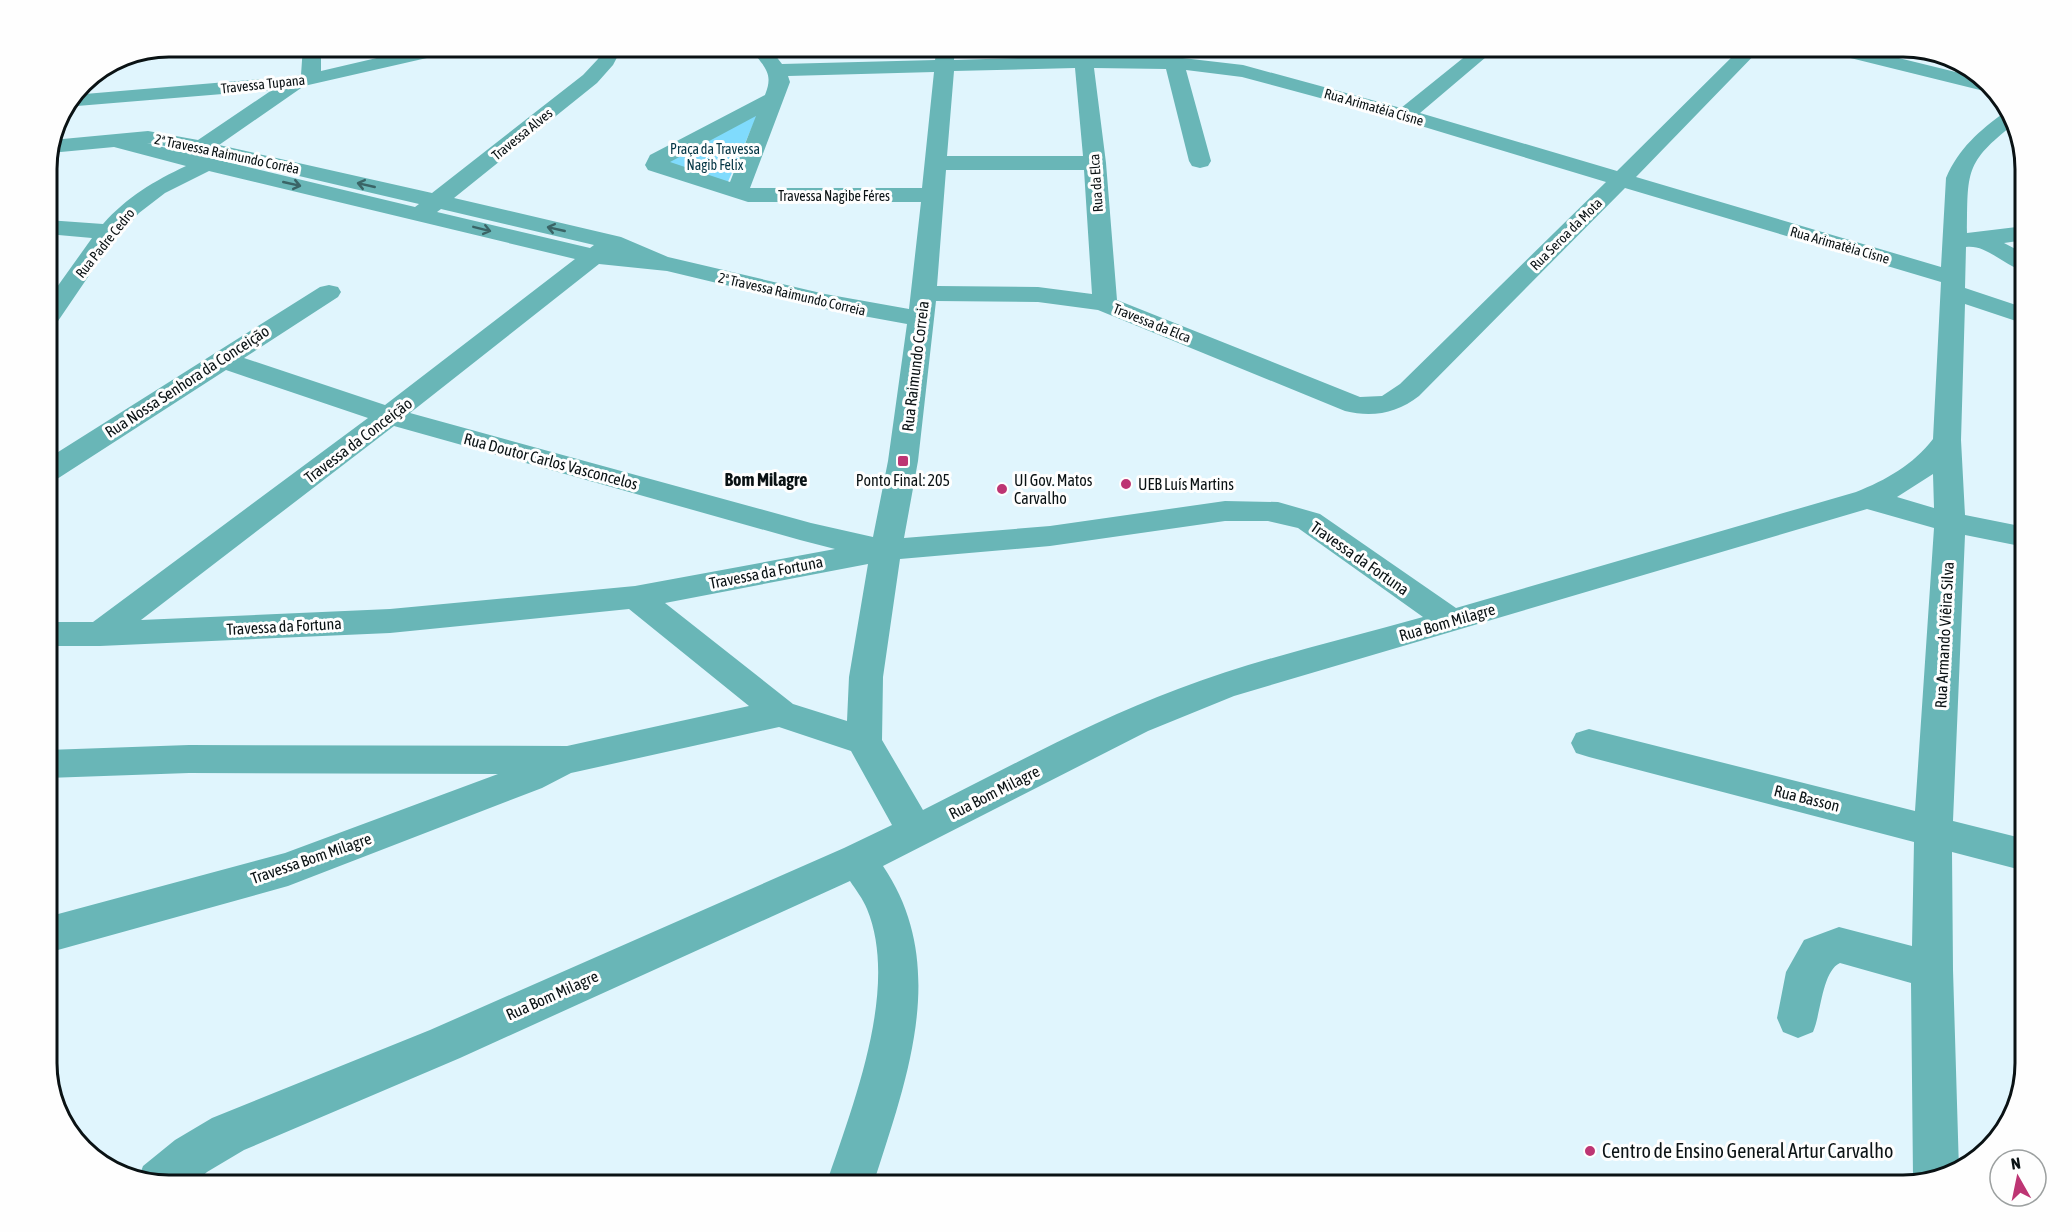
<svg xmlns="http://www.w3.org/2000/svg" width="2072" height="1232" viewBox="0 0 2072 1232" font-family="'Asap Condensed',sans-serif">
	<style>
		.green { fill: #80dbfd }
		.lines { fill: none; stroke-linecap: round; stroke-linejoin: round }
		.minor { fill: #69b6b7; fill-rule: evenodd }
		.oneway { stroke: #3a6466 }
		.poi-dot { fill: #bd3573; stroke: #fefefe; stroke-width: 2 }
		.labels { text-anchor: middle; stroke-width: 6; stroke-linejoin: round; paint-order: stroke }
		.far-street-label { font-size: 14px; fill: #0a1214; stroke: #fefefe }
		.far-park-label { font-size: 14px; fill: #043645; stroke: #fefefe }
		.street-label { font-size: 16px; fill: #0a1214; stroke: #fefefe }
		.poi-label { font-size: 16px; fill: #0a1214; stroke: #fefefe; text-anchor: start }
		.neighbourhood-label { font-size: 18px; font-weight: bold; fill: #0a1214; stroke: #fefefe }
		.near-poi-label { font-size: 20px; fill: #0a1214; stroke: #fefefe; text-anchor: start }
		.rim { fill: none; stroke: #0a1214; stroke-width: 3 }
	</style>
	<rect width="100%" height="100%" fill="#e0f5fd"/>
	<path class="green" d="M 760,109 L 727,184 L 658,163 Z"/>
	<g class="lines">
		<path class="minor" d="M 303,46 L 321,46 L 321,71 L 428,46 L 464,46 L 462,50 L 304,86 L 219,145 L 432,193 L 583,75 L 598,59 L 604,46 L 623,46 L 613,65 L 597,83 L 454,198 L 621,237 L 668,257 L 825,294 L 909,309 L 921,202 L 748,202 L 648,170 L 645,165 L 650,155 L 765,95 C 775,71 762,66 749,46 L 768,46 L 782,64 L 935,60 L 937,46 L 955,46 L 954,60 L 1084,56 L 1174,57 L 1243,65 L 1401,108 L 1478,46 L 1499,46 L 1420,113 L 1617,171 L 1743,46 L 1763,46 L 1636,177 L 1941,267 L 1946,178 C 1959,148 1979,131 2005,112 L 2010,110 L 2014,124 C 1964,163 1968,172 1967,233 L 2025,226 L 2025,240 L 2004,243 L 2025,254 L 2025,271 C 2005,267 1987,244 1966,247 L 1965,288 L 2025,308 L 2025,324 L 1965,304 L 1961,440 L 1965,515 L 2025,527 L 2025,547 L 1965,535 L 1953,821 L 2025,839 L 2025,871 L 1952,852 L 1953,970 L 1959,1170 L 1915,1182 L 1913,1177 L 1911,983 L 1840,963 C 1822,971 1821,1014 1813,1032 L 1798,1038 L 1783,1032 L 1777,1018 L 1786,972 L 1804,940 L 1839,927 L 1912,946 L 1914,842 L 1589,757 L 1576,753 L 1571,743 L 1576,733 L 1589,729 L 1915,811 L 1934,528 L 1867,509 L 1234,696 L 1148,731 L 883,866 C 951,966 906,1081 873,1185 L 826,1185 C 852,1107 900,989 867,909 C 863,899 856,890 850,881 L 460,1058 L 244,1150 L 207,1172 L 193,1185 L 169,1186 L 139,1177 L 143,1166 L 175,1140 L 212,1118 L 430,1030 L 844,848 L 892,825 L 851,751 L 779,727 L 571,773 L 542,788 L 288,886 L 47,953 L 47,917 L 285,853 L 498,774 L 189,773 L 47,778 L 47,750 L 189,745 L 567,746 L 749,706 L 629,609 L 390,633 L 100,646 L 47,646 L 47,622 L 93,622 L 368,418 L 226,370 L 57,479 L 47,481 L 47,459 L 320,287 L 329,285 L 338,287 L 341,292 L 338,297 L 244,358 L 385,405 L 575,259 L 209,171 L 165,193 L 139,213 L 105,252 L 56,324 L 47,327 L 47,301 L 92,238 L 47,234 L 47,220 L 103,224 C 127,197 154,181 186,166 L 114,147 L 50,153 L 52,140 L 148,131 L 198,140 L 272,90 L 65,107 L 73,95 L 297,76 L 301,75 ZM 1075,68 L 1083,156 L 947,156 L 954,71 ZM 1094,68 L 1166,69 L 1189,161 L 1192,166 L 1200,168 L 1208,166 L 1211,161 L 1186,70 L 1242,77 L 1398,119 L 1606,182 L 1400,384 L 1382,396 L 1360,397 L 1117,300 L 1106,163 ZM 934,72 L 922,188 L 750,188 L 790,82 L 788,76 ZM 756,116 L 730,182 L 670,162 ZM 147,143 L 184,149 L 182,152 ZM 205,154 L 419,204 L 415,207 L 202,156 ZM 946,170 L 1084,170 L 1092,294 L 1038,287 L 937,286 ZM 1625,188 L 1941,282 L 1933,439 C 1913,465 1886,480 1856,492 L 1456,608 L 1320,514 L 1278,502 L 1225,501 L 1050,526 L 904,538 L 918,461 L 936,301 L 1038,302 L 1098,310 L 1345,411 C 1373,418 1397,413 1419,396 ZM 441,209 L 594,245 L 590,248 L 437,212 ZM 599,264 L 667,271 L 825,309 L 907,324 L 888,461 L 873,537 L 811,523 L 410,413 ZM 394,426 L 800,540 L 835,549 L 635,586 L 390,609 L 141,620 ZM 1933,474 L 1934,508 L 1897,497 ZM 1225,521 L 1268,521 L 1298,528 L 1423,617 C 1341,640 1257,659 1178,689 C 1090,722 1007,768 923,810 L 882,740 L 883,677 L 900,559 L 1050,546 ZM 868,564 L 849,677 L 847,721 L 793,704 L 665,603 Z
			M 1816,46 L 1850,46 L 1980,78 L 1992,91 L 1988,92 L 1818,50 Z"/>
	</g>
	<defs><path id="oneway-shaft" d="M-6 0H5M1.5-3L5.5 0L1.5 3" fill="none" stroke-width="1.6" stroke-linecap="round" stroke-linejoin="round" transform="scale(1.5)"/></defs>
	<g class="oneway">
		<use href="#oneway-shaft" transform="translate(292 184) rotate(13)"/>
		<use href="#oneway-shaft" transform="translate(366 185) rotate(-167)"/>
		<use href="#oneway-shaft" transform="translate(482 229) rotate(14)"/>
		<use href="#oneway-shaft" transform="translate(556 229) rotate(-167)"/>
	</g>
	<g class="poi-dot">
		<rect x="897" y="455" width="12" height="12" rx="3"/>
		<circle cx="1126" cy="484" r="6"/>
		<circle cx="1002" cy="489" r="6"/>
		<circle cx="1590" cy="1151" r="6"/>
	</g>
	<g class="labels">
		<g class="far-street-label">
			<text transform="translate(263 84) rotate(-6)" y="5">Travessa Tupana</text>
			<text transform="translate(1374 107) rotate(16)" y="5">Rua Arimatéia Cisne</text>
			<text transform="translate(522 134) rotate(-39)" y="5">Travessa Alves</text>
			<text transform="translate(227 154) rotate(12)" y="5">2ª Travessa Raimundo Corrêa</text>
			<text transform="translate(1096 183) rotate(-94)" y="5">Rua da Elca</text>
			<text x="834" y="201">Travessa Nagibe Féres</text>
			<text transform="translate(1566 234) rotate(-45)" y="5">Rua Seroa da Mota</text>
			<text transform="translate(105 243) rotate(-51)" y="5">Rua Padre Cedro</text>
			<text transform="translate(1840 245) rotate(16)" y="5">Rua Arimatéia Cisne</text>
			<text transform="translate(792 294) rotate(13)" y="5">2ª Travessa Raimundo Correia</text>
			<text transform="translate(1152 323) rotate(22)" y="5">Travessa da Elca</text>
		</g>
		<g class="far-park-label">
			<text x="715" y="154">Praça da Travessa<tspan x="715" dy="16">Nagib Felix</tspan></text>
		</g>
		<g class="street-label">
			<text transform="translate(915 366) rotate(-83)" y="6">Rua Raimundo Correia</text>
			<text transform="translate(187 381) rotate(-33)" y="6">Rua Nossa Senhora da Conceição</text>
			<text transform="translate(358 440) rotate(-37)" y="6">Travessa da Conceição</text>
			<text transform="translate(551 461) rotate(15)" y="6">Rua Doutor Carlos Vasconcelos</text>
			<text transform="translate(1360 558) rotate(35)" y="6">Travessa da Fortuna</text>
			<text transform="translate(766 572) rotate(-11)" y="6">Travessa da Fortuna</text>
			<text transform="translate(1447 622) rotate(-16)" y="6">Rua Bom Milagre</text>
			<text transform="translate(284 626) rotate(-3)" y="6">Travessa da Fortuna</text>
			<text transform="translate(1944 635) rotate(-87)" y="6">Rua Armando Viêira Silva</text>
			<text transform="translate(994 792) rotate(-27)" y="6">Rua Bom Milagre</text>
			<text transform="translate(1807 798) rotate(14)" y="6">Rua Basson</text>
			<text transform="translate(311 858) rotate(-19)" y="6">Travessa Bom Milagre</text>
			<text transform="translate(552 995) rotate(-24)" y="6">Rua Bom Milagre</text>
		</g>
		<g class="poi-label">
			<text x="903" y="486" text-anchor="middle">Ponto Final: 205</text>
			<text x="1014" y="486">UI Gov. Matos<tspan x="1014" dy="18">Carvalho</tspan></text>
			<text x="1138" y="490">UEB Luís Martins</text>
		</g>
		<g class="neighbourhood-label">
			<text x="766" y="486">Bom Milagre</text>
		</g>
		<g class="near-poi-label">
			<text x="1602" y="1158">Centro de Ensino General Artur Carvalho</text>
		</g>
	</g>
	<path d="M0 0H2072V1232H0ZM169 57H1903A112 112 0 0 1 2015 169V1063A112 112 0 0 1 1903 1175H169A112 112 0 0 1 57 1063V169A112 112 0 0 1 169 57Z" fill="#fefefe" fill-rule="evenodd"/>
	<path class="rim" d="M169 57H1903A112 112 0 0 1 2015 169V1063A112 112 0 0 1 1903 1175H169A112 112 0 0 1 57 1063V169A112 112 0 0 1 169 57Z"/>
	<g transform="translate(2018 1178) rotate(351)"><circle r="28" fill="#fefefe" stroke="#9ca0a0" stroke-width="1.5"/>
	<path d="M0-4.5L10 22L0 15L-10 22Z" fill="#bd3573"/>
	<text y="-9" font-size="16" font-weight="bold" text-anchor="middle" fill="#0a1214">N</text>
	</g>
</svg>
